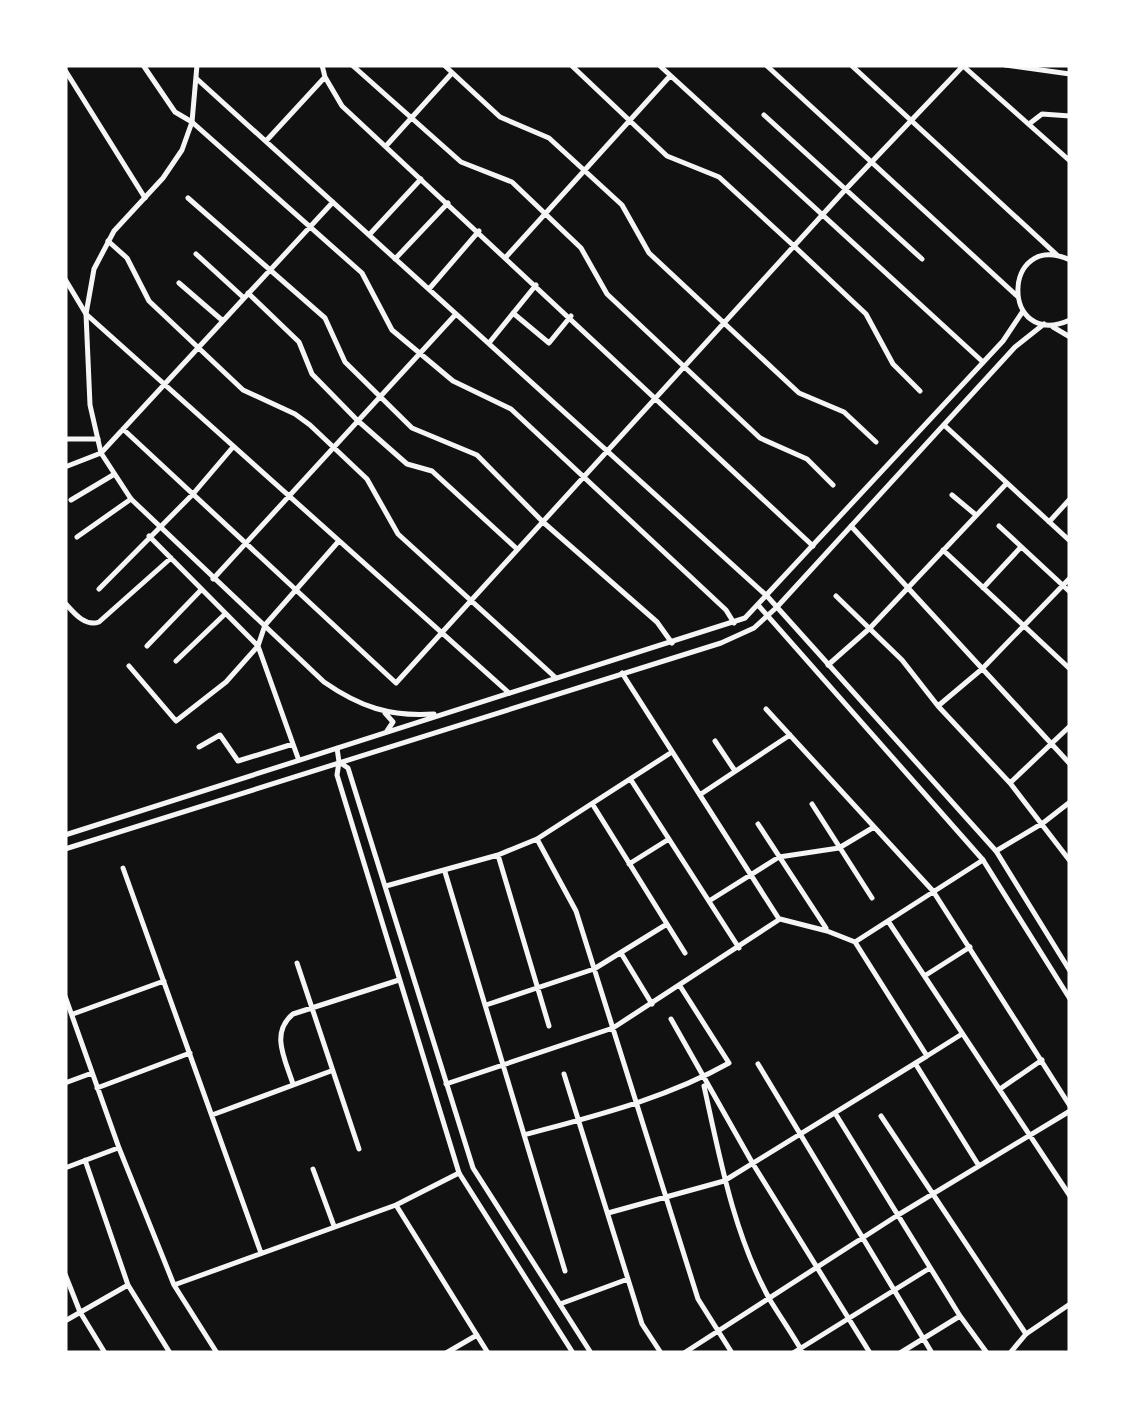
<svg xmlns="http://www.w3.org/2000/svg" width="1135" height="1418" viewBox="0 0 1135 1418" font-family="Georgia,serif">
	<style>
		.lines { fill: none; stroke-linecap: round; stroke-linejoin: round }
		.minor { stroke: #f5f5f5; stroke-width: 5 }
		.tertiary { stroke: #f5f5f5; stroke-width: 5 }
	</style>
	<rect width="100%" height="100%" fill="#111"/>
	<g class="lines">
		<path class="minor" d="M 143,65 L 175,112 L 192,122 L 362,273 L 392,330 L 453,381 L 511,409 L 726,610 L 734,623
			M 322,65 L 325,77 L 342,106 L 813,546
			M 352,65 L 461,162 L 512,182 L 581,248 L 607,294 L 760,438 L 807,459 L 833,485
			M 444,65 L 500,117 L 549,138 L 622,205 L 649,253 L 799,393 L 844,412 L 876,442
			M 571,65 L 667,156 L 719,177 L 794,246 L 866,314 L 893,364 L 920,391
			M 659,65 L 983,362
			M 1005,65 L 1070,74
			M 65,70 L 145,198
			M 197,79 L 767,596
			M 764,115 L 922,259
			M 1029,124 L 1042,114 L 1070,116
			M 266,141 L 325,77
			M 386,146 L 452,73
			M 188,198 L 325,318 L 345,362 L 412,428 L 477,455 L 543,522 L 657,622 L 672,643
			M 369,235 L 421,179
			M 108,241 L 127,258 L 149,301 L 243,390 L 295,414 L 310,425 L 367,479 L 398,534 L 556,678
			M 196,254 L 244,298
			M 506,257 L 670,76
			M 395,259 L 448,203
			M 65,279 L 86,314 L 509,693
			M 179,283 L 223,321
			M 429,289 L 479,231
			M 248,293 L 299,342 L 312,374 L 357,420 L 407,464 L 432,471 L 517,549
			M 513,313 L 549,343 L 571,316
			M 489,343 L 536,285
			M 944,425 L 1070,541
			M 123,429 L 396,683 L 845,190 L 964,65
			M 65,439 L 98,439
			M 65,467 L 101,453 L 333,202
			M 952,495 L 976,515
			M 71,500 L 113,475
			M 1049,522 L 1070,499
			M 851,526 L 1070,764
			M 999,526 L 1070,592
			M 149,536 L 258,646 L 298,758
			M 77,537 L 131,499
			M 943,550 L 1070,669
			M 213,579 L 456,314
			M 983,588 L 1021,547
			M 99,589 L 193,494 L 233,447
			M 836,596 L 902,660 L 938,706 L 1010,783 L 1070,861
			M 65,603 C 74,613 85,627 99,622 L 171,558
			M 147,646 L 200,591
			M 176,661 L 225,614
			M 828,665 L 870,628 L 1007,483
			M 129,666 L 176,721 L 226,682 L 258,646 L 265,625 L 338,542
			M 622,673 L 779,919
			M 938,706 L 982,669 L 1070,578
			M 766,709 L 933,891 L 1070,1106
			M 715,741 L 735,771
			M 199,747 L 220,735 L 238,761 L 293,744
			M 631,780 L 739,948
			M 1010,783 L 1070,726
			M 701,794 L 790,735
			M 812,804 L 872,898
			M 593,805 L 685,953
			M 758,824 L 826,928
			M 537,839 L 576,911 L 698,1299 L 732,1353
			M 996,851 L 1043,823 L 1070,802
			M 498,855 L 549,1026
			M 629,864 L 669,839
			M 123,868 L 261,1253
			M 445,872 L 565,1271
			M 386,886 L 498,855 L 537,839 L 672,752
			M 709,901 L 779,857 L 839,848 L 874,827
			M 888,921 L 1070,1196
			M 621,953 L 652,1004
			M 297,963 L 359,1149
			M 926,975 L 970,947
			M 65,996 L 119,1148 L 174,1285 L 217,1353
			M 486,1005 L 594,969 L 667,924
			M 73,1014 L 164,981
			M 671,1019 L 753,1164 L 870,1353
			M 927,1056 L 962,1034
			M 915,1063 L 979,1166
			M 758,1064 L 932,1353
			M 564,1074 L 642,1324 L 661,1353
			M 65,1083 L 92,1073
			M 293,1084 C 285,1059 270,1033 293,1014 L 399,980
			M 446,1084 L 613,1028 L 780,919 L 827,931 L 855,942 L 983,860
			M 704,1086 C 720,1159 734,1235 770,1300 C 781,1318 793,1335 803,1353
			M 97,1088 L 190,1053
			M 1000,1089 L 1042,1060
			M 835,1113 L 960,1316 L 987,1353
			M 212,1115 L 331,1071
			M 881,1116 L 1026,1334
			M 524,1135 C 594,1116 665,1099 729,1063 L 680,986
			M 85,1160 L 128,1285 L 170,1353
			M 65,1168 L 118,1148
			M 313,1169 L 334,1226
			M 396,1205 L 488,1353
			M 608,1213 L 724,1181 L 927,1056 L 855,942
			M 65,1274 L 80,1312 L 105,1353
			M 174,1285 L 396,1205 L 459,1173
			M 560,1304 L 628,1279
			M 65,1321 L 128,1285
			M 446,1353 L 477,1335
			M 684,1353 L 898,1215 L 1070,1111
			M 793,1353 L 930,1268
			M 900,1353 L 960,1316"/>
		<path class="tertiary" d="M 197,65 L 192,122 L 182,150 L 163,178 L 114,231 L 94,269 L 86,314 L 90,405 L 101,453 L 131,499 L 324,682 C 360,707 390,717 434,714
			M 766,65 L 1017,296
			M 851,65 L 1057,255
			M 962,65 L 1070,161
			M 1070,260 C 1001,229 1000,351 1070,320
			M 1053,327 L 1070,337
			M 767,596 L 996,851 L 1070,971
			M 758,605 L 983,860 L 1070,999
			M 385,713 L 393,722 L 387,731
			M 337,748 L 339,762 L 337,775 L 459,1173 L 573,1353
			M 339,762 L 348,768 L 473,1168 L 591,1353
			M 65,835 L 745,618 L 1003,341 L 1023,311
			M 65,849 L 721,643 L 754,628 L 777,607 L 1015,347 L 1044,324
			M 1010,1353 L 1026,1334 L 1070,1304"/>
	</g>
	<rect width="1135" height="1418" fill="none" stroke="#ffffff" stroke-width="135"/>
</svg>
